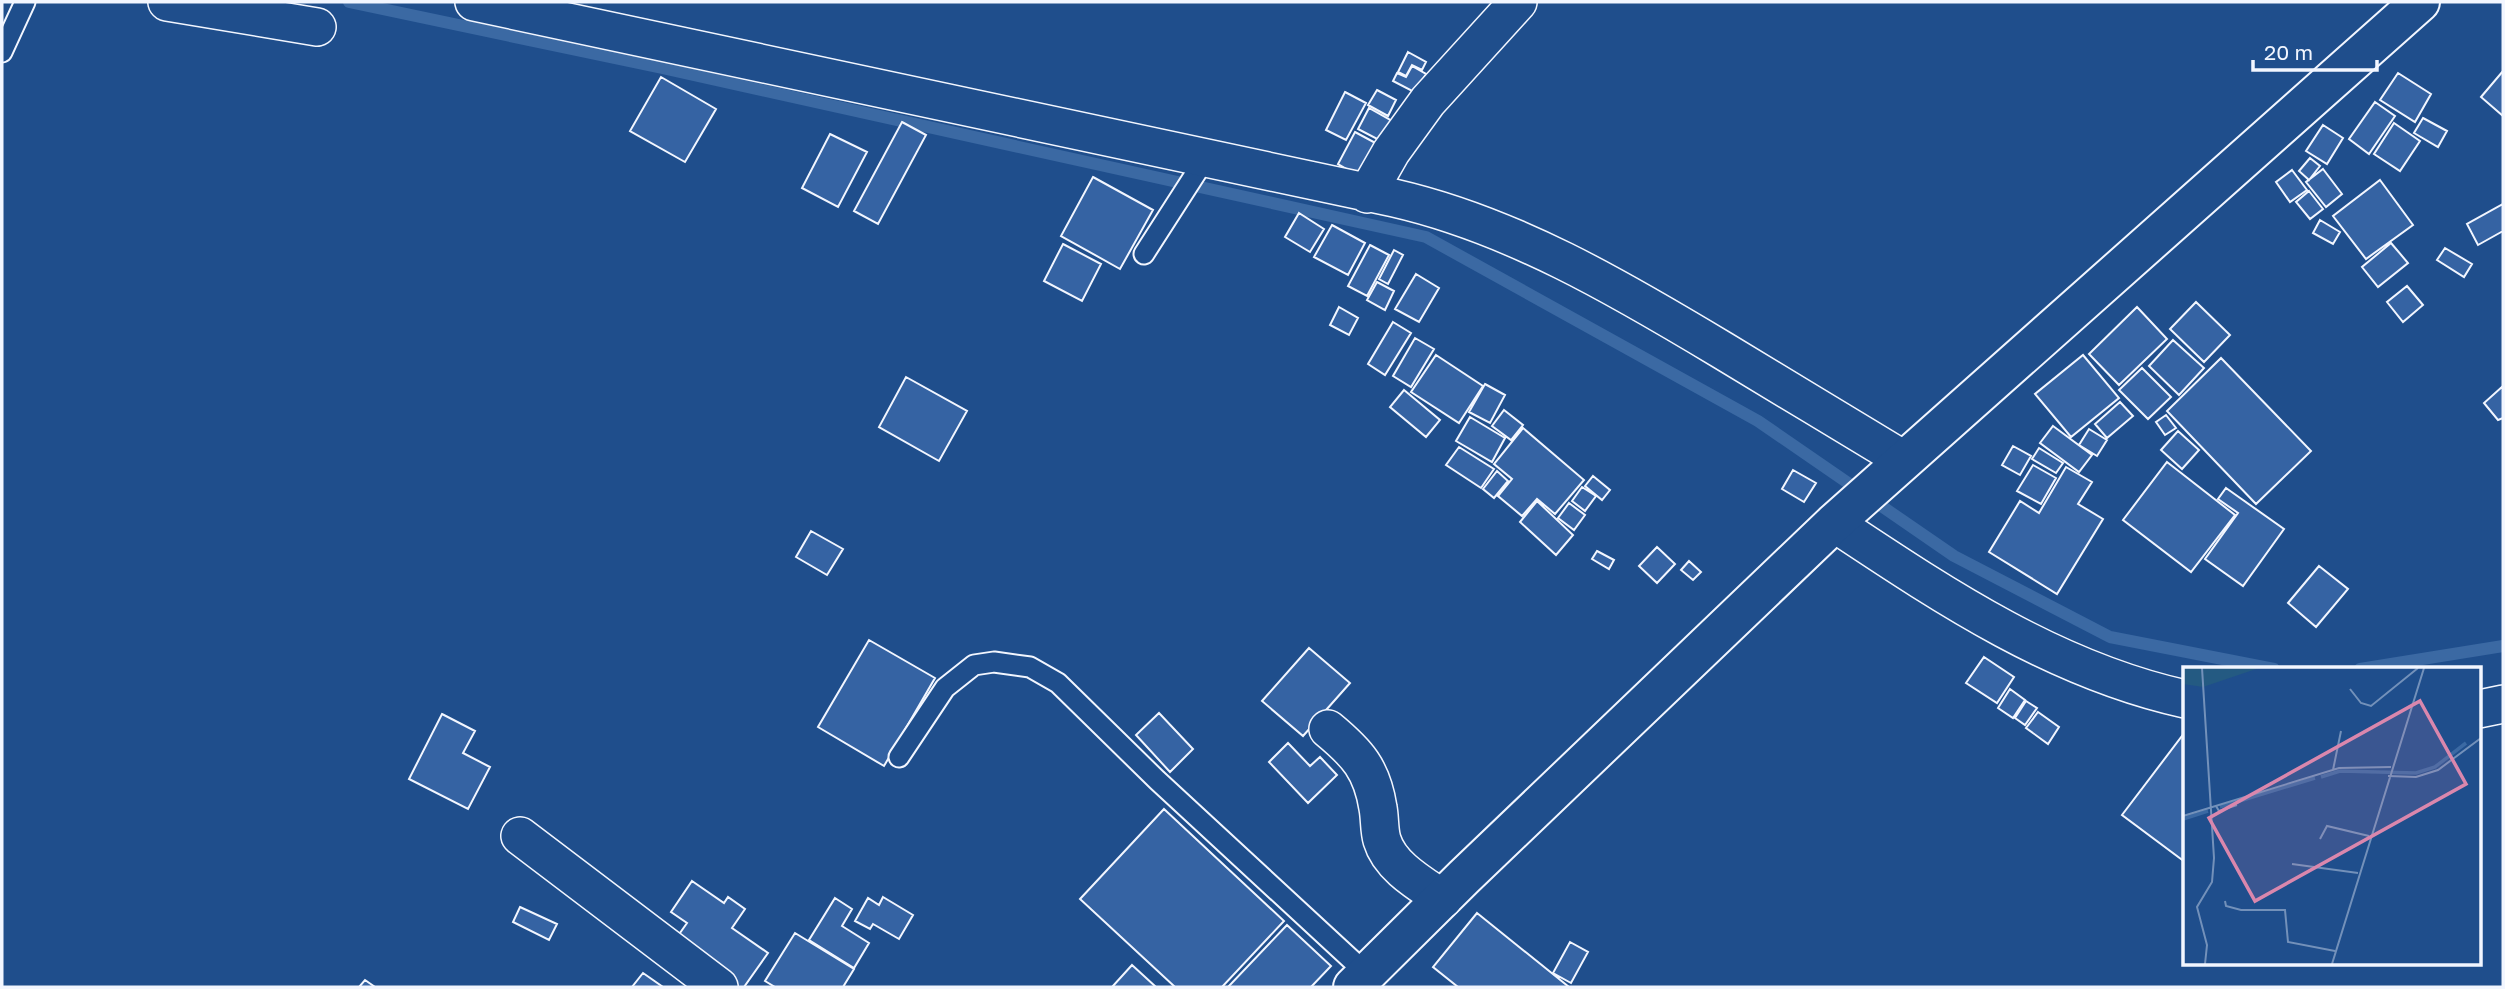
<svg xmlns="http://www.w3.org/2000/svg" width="2505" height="989" viewBox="0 0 2505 989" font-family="'Golos Text',sans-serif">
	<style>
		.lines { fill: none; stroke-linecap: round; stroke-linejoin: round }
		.stream { stroke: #3b69a3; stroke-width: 12 }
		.building { fill: #3563a3; stroke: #f2f6ff; stroke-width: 2 }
		.service-casing { stroke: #f2f6ff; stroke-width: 23 }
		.minor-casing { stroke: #f2f6ff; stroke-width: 40 }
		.tertiary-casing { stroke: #f2f6ff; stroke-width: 42 }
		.service { stroke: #1f4e8c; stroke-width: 19 }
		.minor { stroke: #1f4e8c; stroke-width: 37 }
		.tertiary { stroke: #1f4e8c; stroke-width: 38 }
		.inset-river { fill: none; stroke: #3b69a3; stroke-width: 3.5 }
		.inset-road { fill: none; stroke: #7391ba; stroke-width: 2 }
		.view { fill: #da87ad; fill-opacity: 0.15; stroke: #da87ad; stroke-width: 3.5 }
		.inset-edge { fill: none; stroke: #f2f6ff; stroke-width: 3.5 }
	</style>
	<rect width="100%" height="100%" fill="#1f4e8c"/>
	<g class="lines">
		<path class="stream" d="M 349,2 L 662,68 L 1426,237 L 1758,421 L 1954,556 L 2110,637 L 2274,669
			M 2360,669 L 2503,646"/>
	</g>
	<path class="building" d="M 1408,52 L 1426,62 L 1422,70 L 1412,65 L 1406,76 L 1398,72 Z
		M 1412,66 L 1426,74 L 1416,93 L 1393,81 L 1397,73 L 1406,77 Z
		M 2503,71 L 2503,116 L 2481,97 Z
		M 2398,73 L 2431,94 L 2415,122 L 2380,100 Z
		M 661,77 L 716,109 L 685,162 L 630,131 Z
		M 1377,90 L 1396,100 L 1388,116 L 1368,105 Z
		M 1345,92 L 1366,103 L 1346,140 L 1326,130 Z
		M 2375,102 L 2395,116 L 2369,154 L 2349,139 Z
		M 1369,108 L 1392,121 L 1381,141 L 1358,129 Z
		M 2423,118 L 2447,131 L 2438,147 L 2414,133 Z
		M 902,122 L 926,135 L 878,224 L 854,211 Z
		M 2394,123 L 2420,141 L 2400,171 L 2374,154 Z
		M 2323,125 L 2343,138 L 2327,164 L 2306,151 Z
		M 1355,132 L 1381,146 L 1364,179 L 1338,164 Z
		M 830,134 L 867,152 L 838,207 L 802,188 Z
		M 2310,158 L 2320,166 L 2309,180 L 2299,171 Z
		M 2323,169 L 2342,194 L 2326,207 L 2306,182 Z
		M 2292,170 L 2307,190 L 2290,202 L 2276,182 Z
		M 1093,177 L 1153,210 L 1120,269 L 1061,236 Z
		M 2380,180 L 2413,225 L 2366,259 L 2333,216 Z
		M 2309,191 L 2323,209 L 2310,219 L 2296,202 Z
		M 2503,204 L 2503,231 L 2478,245 L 2467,224 Z
		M 1299,213 L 1324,229 L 1310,252 L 1285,237 Z
		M 2320,220 L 2340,232 L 2333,244 L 2313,233 Z
		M 1332,225 L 1365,243 L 1348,275 L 1314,257 Z
		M 2391,243 L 2408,263 L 2378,287 L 2362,267 Z
		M 1063,244 L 1101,264 L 1082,301 L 1044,281 Z
		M 1370,245 L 1389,255 L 1367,296 L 1348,286 Z
		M 2445,248 L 2472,264 L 2464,277 L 2437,260 Z
		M 1394,250 L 1403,255 L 1388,284 L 1379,279 Z
		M 1416,274 L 1439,288 L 1419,322 L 1395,309 Z
		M 1377,282 L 1394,291 L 1385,310 L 1367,300 Z
		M 2407,286 L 2423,305 L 2403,322 L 2387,302 Z
		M 2196,302 L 2230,335 L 2204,362 L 2170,329 Z
		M 1339,307 L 1358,318 L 1349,335 L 1330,325 Z
		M 2137,307 L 2167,339 L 2119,385 L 2089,354 Z
		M 1393,322 L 1411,333 L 1385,375 L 1368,364 Z
		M 1415,338 L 1434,349 L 1411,387 L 1393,376 Z
		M 2173,340 L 2204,368 L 2179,395 L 2149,366 Z
		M 1436,355 L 1483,386 L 1459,423 L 1411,392 Z
		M 2083,355 L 2119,398 L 2071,437 L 2035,394 Z
		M 2221,358 L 2311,451 L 2256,504 L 2167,411 Z
		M 2142,368 L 2171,397 L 2148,419 L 2119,390 Z
		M 906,377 L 967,411 L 939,461 L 879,427 Z
		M 1485,384 L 1505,395 L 1490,423 L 1469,412 Z
		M 2503,386 L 2503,418 L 2498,420 L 2484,403 Z
		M 1404,390 L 1440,420 L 1426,437 L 1390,407 Z
		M 2120,402 L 2133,416 L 2107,438 L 2095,424 Z
		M 1504,410 L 1523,425 L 1511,440 L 1492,426 Z
		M 2166,415 L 2176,428 L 2165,435 L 2156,422 Z
		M 1470,417 L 1505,438 L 1492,462 L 1456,441 Z
		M 2053,426 L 2092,455 L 2079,472 L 2040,443 Z
		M 1523,428 L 1584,480 L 1555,514 L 1537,499 L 1522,516 L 1498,496 L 1512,479 L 1494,464 Z
		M 2089,429 L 2107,440 L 2097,456 L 2079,445 Z
		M 2178,431 L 2199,450 L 2182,469 L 2161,450 Z
		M 2013,446 L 2031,456 L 2020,475 L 2002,465 Z
		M 1459,447 L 1494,469 L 1481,488 L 1446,465 Z
		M 2039,448 L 2063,463 L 2056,473 L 2032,459 Z
		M 2167,462 L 2235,515 L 2191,572 L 2123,520 Z
		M 2033,465 L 2056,478 L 2041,504 L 2017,491 Z
		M 2066,467 L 2092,482 L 2078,504 L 2103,519 L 2057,594 L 1989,552 L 2020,501 L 2039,513 Z
		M 1793,470 L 1816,483 L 1804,502 L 1782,489 Z
		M 1497,471 L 1508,481 L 1494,498 L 1483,489 Z
		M 1593,476 L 1610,490 L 1602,500 L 1585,486 Z
		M 1582,487 L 1596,496 L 1585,511 L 1572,501 Z
		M 2226,488 L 2284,529 L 2243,586 L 2205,559 L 2238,513 L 2218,499 Z
		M 1537,501 L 1573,535 L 1556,555 L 1520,522 Z
		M 1569,503 L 1585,515 L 1574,530 L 1558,518 Z
		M 811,531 L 843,549 L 827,575 L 796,557 Z
		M 1657,547 L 1675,564 L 1657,583 L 1639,566 Z
		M 1597,551 L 1614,560 L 1609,569 L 1592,559 Z
		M 1689,561 L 1701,572 L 1693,580 L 1681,570 Z
		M 2319,566 L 2348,589 L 2316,627 L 2288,603 Z
		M 869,640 L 935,678 L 884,766 L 818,727 Z
		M 1309,648 L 1350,683 L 1303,736 L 1262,701 Z
		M 1984,657 L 2014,677 L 1997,703 L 1966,683 Z
		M 2010,689 L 2025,700 L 2013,718 L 1998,708 Z
		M 2026,701 L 2037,708 L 2025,725 L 2015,718 Z
		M 2038,712 L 2059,727 L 2048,744 L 2026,728 Z
		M 1159,713 L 1193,749 L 1170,772 L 1136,735 Z
		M 442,714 L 475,731 L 463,753 L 490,767 L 468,809 L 409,779 Z
		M 2185,732 L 2185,862 L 2122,815 Z
		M 1288,743 L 1310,766 L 1320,757 L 1337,775 L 1308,803 L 1269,762 Z
		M 1164,809 L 1284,921 L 1222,987 L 1175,987 L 1080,899 Z
		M 692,881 L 724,903 L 728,897 L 745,909 L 732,928 L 768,953 L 744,987 L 731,987 L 675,940 L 687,923 L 671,912 Z
		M 883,897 L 913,915 L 899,939 L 873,924 L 870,929 L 855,921 L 868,898 L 879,905 Z
		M 835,898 L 852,909 L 842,926 L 869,943 L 854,968 L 809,940 Z
		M 520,907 L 557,924 L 549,940 L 513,922 Z
		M 1477,913 L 1569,987 L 1458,987 L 1433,967 Z
		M 1287,925 L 1331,966 L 1311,987 L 1228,987 Z
		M 795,933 L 854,969 L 843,987 L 775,987 L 765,981 Z
		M 1570,942 L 1588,952 L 1571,983 L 1553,973 Z
		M 1132,965 L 1156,987 L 1112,987 Z
		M 643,973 L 663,987 L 632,987 Z
		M 365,980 L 375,987 L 359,987 Z"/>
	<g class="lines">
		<defs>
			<path id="service" d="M 2,52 L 25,2
				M 1144,254 L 1205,159
				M 899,757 L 945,688 L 974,665 L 994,662 L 1030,667 L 1058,683 L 1157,780 L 1367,974"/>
			<path id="minor" d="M 167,2 L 317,27
				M 474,2 L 1394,198 C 1512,225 1619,288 1722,350 C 1783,387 1843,423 1904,460
				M 1367,194 L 1391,152 L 1428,101 L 1518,2
				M 1834,523 C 1944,596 2054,670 2185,699
				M 2479,709 L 2503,704
				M 1328,729 C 1357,753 1372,769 1378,808 C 1380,818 1379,830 1382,840 C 1390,867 1421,884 1443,899
				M 520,836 L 719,987"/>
			<path id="tertiary" d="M 1353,987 L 1464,877 L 1834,523 L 2420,2"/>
		</defs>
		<use href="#service" class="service-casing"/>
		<use href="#minor" class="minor-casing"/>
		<use href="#tertiary" class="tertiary-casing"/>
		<use href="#service" class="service"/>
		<use href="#minor" class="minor"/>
		<use href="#tertiary" class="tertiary"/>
	</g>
	<g transform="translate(2183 667)">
		<rect width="298" height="298" fill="#1f4e8c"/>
		<path d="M 0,1 L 76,1 L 20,20 L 0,17 Z" fill="#245a82"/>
		<path class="inset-river" d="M 138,110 L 157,104 L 233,106 L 252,100 L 283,76M 37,140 L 132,111M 0,152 L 25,144"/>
		<path class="inset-road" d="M 19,1 L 31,191 L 29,215 L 14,240 L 24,278 L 22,297M 167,22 L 178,36 L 188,39 L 235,1M 150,103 L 158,64M 205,109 L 233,110 L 255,103 L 298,71M 33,139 L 36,144 L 54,138M 0,149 L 156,101 L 208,100M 137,172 L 144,159 L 186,169M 109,197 L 175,206M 42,234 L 43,239 L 58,243 L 102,243 L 105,275 L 152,284M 149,297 L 241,1"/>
		<path class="view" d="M 237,34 L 283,117 L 72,234 L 26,151 Z"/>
		<rect width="298" height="298" class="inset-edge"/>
	</g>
	<rect width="2505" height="989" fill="none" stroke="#f2f6ff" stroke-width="7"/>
	<path d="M2253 60v10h124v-10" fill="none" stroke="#f2f6ff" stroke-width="3.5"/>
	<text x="2264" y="60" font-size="21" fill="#f2f6ff" stroke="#1f4e8c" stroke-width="5" paint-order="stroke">20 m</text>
</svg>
